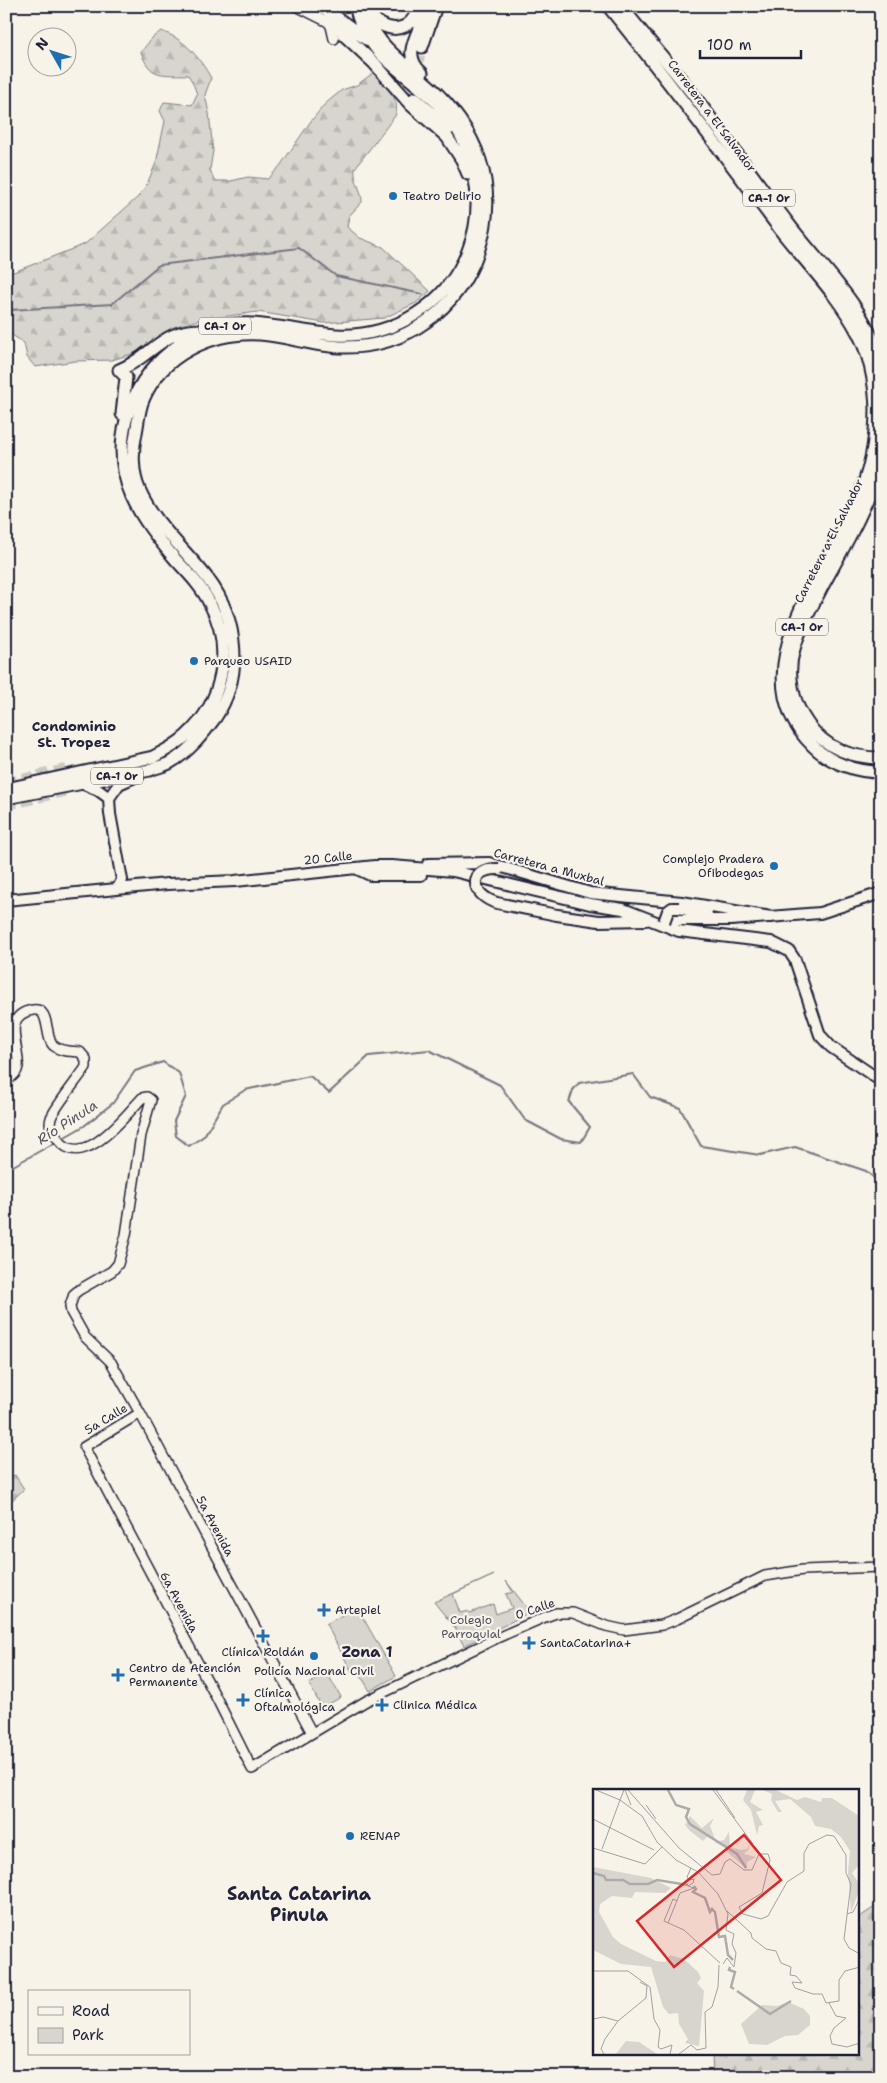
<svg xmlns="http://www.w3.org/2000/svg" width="887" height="2083" viewBox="0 0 887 2083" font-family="'Shantell Sans',sans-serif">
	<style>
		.green { fill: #d8d5cf; stroke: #7d7c85 }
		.forest { fill: url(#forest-firs); stroke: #7d7c85 }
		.cemetery { fill: url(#cemetery-stones); stroke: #7d7c85 }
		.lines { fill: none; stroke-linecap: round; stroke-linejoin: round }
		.stream { stroke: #76747f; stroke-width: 2 }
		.trunk-tunnel { stroke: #ccc9c5; stroke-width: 11; stroke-dasharray: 11 5.5; stroke-linecap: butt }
		.tertiary-casing { stroke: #22223b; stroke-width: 12 }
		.secondary-casing { stroke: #22223b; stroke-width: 14 }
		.trunk-casing { stroke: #22223b; stroke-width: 15 }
		.tertiary { stroke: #f7f3e8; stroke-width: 9 }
		.secondary { stroke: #f7f3e8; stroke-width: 10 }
		.trunk { stroke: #f7f3e8; stroke-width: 11 }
		.secondary-bridge-casing { stroke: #22223b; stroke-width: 14; stroke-linecap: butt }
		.secondary-bridge { stroke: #f7f3e8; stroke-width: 10 }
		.poi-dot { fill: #1f6fb2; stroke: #f7f3e8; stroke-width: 2 }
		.labels { text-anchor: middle; stroke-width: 4.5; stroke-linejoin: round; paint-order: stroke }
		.shield { fill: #f7f3e8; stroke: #62616f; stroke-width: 1 }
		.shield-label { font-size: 11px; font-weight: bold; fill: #22223b }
		.street-label { font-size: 12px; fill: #22223b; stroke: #f7f3e8 }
		.poi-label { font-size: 12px; fill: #22223b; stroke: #f7f3e8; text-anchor: start }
		.park-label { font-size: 12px; fill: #504f60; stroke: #f7f3e8 }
		.neighbourhood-label { font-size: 14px; font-weight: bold; fill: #22223b; stroke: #f7f3e8 }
		.water-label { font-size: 14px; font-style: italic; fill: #535263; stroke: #f7f3e8 }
		.quarter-label { font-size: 15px; font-weight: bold; fill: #22223b; stroke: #f7f3e8 }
		.district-label { font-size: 18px; font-weight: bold; fill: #22223b; stroke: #f7f3e8 }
		.inset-river { fill: none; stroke: #aeabad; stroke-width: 2.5 }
		.inset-road { fill: none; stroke: #a29fa3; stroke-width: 1 }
		.view { fill: #d62828; fill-opacity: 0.15; stroke: #d62828; stroke-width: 2.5 }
		.inset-edge { fill: none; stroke: #22223b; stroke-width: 2.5 }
	</style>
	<defs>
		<pattern id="forest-firs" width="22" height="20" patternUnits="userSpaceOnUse" patternTransform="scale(1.25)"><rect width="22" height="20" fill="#d8d5cf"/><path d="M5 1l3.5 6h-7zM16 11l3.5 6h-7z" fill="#b9b7b3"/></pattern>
		<pattern id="cemetery-stones" width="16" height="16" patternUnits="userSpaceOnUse" patternTransform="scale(1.25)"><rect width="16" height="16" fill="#d8d5cf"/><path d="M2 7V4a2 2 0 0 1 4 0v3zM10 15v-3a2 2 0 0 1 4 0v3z" fill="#b9b7b3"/></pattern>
	</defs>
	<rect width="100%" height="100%" fill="#f7f3e8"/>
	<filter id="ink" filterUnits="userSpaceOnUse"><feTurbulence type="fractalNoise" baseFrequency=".02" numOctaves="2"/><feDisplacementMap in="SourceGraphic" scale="10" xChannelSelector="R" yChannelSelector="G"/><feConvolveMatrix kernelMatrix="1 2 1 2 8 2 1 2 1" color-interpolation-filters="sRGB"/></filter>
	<g filter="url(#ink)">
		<path class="green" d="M 494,1575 L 453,1594 L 460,1613 L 468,1611 L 470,1613 L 493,1604 L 496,1614 L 512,1608 L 506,1594 L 513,1592 L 506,1581 L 530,1612 L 464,1646 L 455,1628 L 434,1602 Z
			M 357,1607 L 396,1676 L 370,1691 L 358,1671 L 353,1674 L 326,1624 Z
			M 327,1673 L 341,1697 L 322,1708 L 309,1684 Z"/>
		<path class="forest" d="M 161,31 C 185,39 199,57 211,78 L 205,95 L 209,113 L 213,151 L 210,169 L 214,181 L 231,181 L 248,177 L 268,179 L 280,166 L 311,121 L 325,104 L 342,90 L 357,85 L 373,73 C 384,86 402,98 395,116 L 355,168 C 353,181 362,189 362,202 L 349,216 L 347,227 L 360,238 L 383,247 L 430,291 L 416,303 L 384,318 L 324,323 L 258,312 L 198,320 L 174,327 L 138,352 L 112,360 L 75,361 L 35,367 L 27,357 L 24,343 L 6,331 L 6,275 L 85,244 L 138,197 L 147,184 L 156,163 L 165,121 L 160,111 L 164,102 L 192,105 L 197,94 L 192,81 L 188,75 C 163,74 150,79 141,52 L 152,38 Z
			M 881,1903 L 881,2077 L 713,2077 L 712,2054 L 858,2054 L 858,1918 Z"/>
		<path class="cemetery" d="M 15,1475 L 24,1489 L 6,1506 L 6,1479 Z"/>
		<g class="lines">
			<path class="stream" d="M 6,312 L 10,310 L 112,304 L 159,265 L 299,248 L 336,276 L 422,294
				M 63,1138 L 84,1126 L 113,1103 L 135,1071 L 163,1062 L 179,1073 L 186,1096 L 174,1121 L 176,1136 L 189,1146 L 204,1136 L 223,1104 L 245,1090 L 310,1076 L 329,1093 L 369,1056 L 429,1050 L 500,1085 L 525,1120 L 561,1139 L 581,1142 L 590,1127 L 569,1102 L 573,1090 L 579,1083 L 633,1074 L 650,1097 L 680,1108 L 701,1146 L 760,1155 L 795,1147 L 866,1171 L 881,1184
				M 6,1170 L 56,1142"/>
			<path class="trunk-tunnel" d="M 415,98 L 412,84 L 422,47
				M 6,783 L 63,770 L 74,772 L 77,777
				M 6,805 L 70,790"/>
			<defs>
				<path id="tertiary" d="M 296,6 L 328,22 L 331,26 L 334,39
					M 6,1079 L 9,1079 C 13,1076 17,1073 18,1067 C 21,1049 0,1015 33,1010 C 51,1007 44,1038 54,1046 C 61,1052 71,1051 80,1052 L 86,1059 L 86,1067 C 78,1079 55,1107 51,1118 C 48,1126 53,1133 58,1139 C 82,1173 126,1115 142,1098 L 147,1097 L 151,1100 L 141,1135 L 126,1235 L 118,1264 L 112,1271 L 79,1290 L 74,1294 L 70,1306 L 71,1312 L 85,1337 L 111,1362 L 140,1413 L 312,1733
					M 140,1413 L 84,1447 L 217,1699 L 252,1769 L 366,1701 L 497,1638 L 545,1617 L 556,1613 L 573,1613 L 606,1626 L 624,1630 L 662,1625 L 677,1619 L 765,1576 L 803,1570 L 881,1567"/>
				<path id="secondary" d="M 81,783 L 98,790 L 109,798 L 110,814 L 122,880 L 118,888
					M 109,798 L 119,784 L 139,775
					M 428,864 L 489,863 L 590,893 L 682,902 L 771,917
					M 355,868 L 370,875 L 421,875
					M 6,900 L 167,884 L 235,881 L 375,866 L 392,866 L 453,871 L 590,904 L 623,909 L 679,931 L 771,942 L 789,951 L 795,960 L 820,1035 L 831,1047 L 881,1081
					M 679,908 L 707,915
					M 557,915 L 599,921 L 646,920
					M 675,920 L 731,920 L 820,913 L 881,893"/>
				<path id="trunk" d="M 321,6 L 366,39
					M 608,6 C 668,80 725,156 782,232 C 808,265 838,295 858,333 C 870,356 875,383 876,409 C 876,440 870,472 857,500 C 826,573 737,672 813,746 C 830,763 856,772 881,772
					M 621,6 C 644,35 668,63 691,92 C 724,135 755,180 788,223 C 821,267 870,310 881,366
					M 369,11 C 381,35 413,35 418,6
					M 336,17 L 343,34 L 374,63 L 411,105 L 447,137 L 462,160 L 468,174
					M 422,47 L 436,6
					M 422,73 C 398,53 423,30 427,6
					M 415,98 L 449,129
					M 122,414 L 126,377 L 119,370 C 152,357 162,328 204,330
					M 881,459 C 869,505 845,545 822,587 C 812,607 800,627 794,649 C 786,675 793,703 808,724 C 825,748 852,758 881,758
					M 6,789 L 153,757 C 165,751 176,745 186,736 C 223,703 234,648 210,604 C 202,587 189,574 176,560 C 140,518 111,479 126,420 C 141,363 193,321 253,324 C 281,326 308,333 336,335 C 393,338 447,305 468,251 C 487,203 475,144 440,106 C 407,71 367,58 355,6
					M 6,798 L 150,770 C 156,767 165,766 171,762 C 189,752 203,734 215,718 C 244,676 238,619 208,579 C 185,549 154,524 139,489 C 132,473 132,450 136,433 C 138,422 139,410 143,400 C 162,354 213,331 260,334 C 288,336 316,347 344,347 C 406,348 458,309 478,252 C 501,186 477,128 427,84 C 401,60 372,43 364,6"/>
			</defs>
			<use href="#tertiary" class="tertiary-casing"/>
			<use href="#secondary" class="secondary-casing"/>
			<use href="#trunk" class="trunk-casing"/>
			<use href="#tertiary" class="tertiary"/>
			<use href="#secondary" class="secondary"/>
			<use href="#trunk" class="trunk"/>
			<defs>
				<path id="secondary-bridge" d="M 499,869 C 467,868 470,895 497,903 L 557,915
					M 664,922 L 668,911 L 672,908 L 679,908"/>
			</defs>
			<use href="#secondary-bridge" class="secondary-bridge-casing"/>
			<use href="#secondary-bridge" class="secondary-bridge"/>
		</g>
	</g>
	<g class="poi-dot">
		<circle cx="393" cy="196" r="5"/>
		<circle cx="194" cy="661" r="5"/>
		<circle cx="774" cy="866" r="5"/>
		<path d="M321.5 1602.5h5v5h5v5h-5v5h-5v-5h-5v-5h5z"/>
		<path d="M260.5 1628.5h5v5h5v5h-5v5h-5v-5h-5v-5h5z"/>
		<path d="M526.5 1635.5h5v5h5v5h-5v5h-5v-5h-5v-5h5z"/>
		<circle cx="314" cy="1656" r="5"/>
		<path d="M115.5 1667.5h5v5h5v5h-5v5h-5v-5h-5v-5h5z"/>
		<path d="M240.5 1692.5h5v5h5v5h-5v5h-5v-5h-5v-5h5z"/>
		<path d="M379.5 1697.5h5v5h5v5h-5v5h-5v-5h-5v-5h5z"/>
		<circle cx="350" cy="1836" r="5"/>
	</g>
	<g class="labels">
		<g class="shield">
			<rect x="743" y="189.5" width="52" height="17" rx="4"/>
			<rect x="199" y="317.5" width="52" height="17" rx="4"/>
			<rect x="776" y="618.5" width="52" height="17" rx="4"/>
			<rect x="91" y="767.5" width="52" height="17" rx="4"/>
		</g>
		<g class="shield-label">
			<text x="769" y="202">CA-1 Or</text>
			<text x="225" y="330">CA-1 Or</text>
			<text x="802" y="631">CA-1 Or</text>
			<text x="117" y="780">CA-1 Or</text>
		</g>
		<g class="street-label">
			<text transform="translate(712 116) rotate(53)" y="4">Carretera a El Salvador</text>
			<text transform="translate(829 541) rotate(-63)" y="4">Carretera a El Salvador</text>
			<text transform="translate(328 858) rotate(-6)" y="4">20 Calle</text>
			<text transform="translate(549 867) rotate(15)" y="4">Carretera a Muxbal</text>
			<text transform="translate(106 1419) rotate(-31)" y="4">5a Calle</text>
			<text transform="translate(215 1526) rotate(62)" y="4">5a Avenida</text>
			<text transform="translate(179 1602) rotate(62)" y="4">6a Avenida</text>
			<text transform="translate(535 1609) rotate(-19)" y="4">0 Calle</text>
		</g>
		<g class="poi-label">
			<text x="403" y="200">Teatro Delirio</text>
			<text x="204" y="665">Parqueo USAID</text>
			<text x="764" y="863" text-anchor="end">Complejo Pradera<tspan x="764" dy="14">Ofibodegas</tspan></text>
			<text x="335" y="1614">Artepiel</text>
			<text x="540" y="1647">SantaCatarina+</text>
			<text x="263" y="1656" text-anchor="middle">Clínica Roldán</text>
			<text x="129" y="1672">Centro de Atención<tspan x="129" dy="14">Permanente</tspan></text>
			<text x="314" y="1675" text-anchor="middle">Policía Nacional Civil</text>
			<text x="254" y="1697">Clínica<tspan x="254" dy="14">Oftalmológica</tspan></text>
			<text x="393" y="1709">Clinica Médica</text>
			<text x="360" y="1840">RENAP</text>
		</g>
		<g class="park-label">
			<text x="471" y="1624">Colegio<tspan x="471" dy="14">Parroquial</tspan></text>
		</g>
		<g class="neighbourhood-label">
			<text x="74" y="731">Condominio<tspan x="74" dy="16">St. Tropez</tspan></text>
		</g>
		<g class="water-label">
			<text transform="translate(67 1122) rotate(-33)" y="5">Río Pinula</text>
		</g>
		<g class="quarter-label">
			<text x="367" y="1657">Zona 1</text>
		</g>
		<g class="district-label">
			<text x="299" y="1900">Santa Catarina<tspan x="299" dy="21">Pinula</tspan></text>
		</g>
	</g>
	<g transform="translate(593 1789)">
		<rect width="266" height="266" fill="#f7f3e8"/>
		<path d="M 97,27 L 109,39 L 121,29 L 117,37 L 123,52 L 114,48 L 110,52 L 97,42 L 92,36 Z" fill="#d8d5cf"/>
		<path d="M 154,1 L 162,1 L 157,13 L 170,21 L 163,23 L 170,36 L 166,37 L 164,46 L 158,21 L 150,11 ZM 170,1 L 183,1 L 204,11 L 212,8 L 228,13 L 229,9 L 239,9 L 266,27 L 266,76 L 259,84 L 266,94 L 266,102 L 258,123 L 255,83 L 257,62 L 248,48 L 238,40 L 222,37 L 218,28 L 197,10 L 182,12 L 189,23 L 185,23 L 178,11 L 179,5 ZM 136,43 L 137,58 L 148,61 L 154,60 L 156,56 L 156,60 L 151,65 L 163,68 L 154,73 L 154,80 L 134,63 L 134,59 L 121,53 L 131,51 ZM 0,78 L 58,89 L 78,99 L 72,104 L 42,103 L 39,109 L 19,107 L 7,115 L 6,123 L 20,148 L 28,155 L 63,172 L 72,173 L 77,166 L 91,170 L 105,183 L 108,189 L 104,194 L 111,202 L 106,257 L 92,254 L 95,250 L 86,235 L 85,224 L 76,225 L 70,218 L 58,178 L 28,175 L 0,161 ZM 195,213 L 211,220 L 217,227 L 217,236 L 205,246 L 192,247 L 174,256 L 156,255 L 148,235 L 169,216 L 184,217 ZM 33,252 L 46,253 L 64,265 L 23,265 Z" fill="#d8d5cf"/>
		<path class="inset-river" d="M 75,1 L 83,16 L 96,20 L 93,28 L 97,35 L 144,65 L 153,79M 0,84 L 11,87 L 13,91 L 30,91 L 37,95 L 55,95 L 64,91 L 95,96M 101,97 L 103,100 L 100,103 L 112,109 L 117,123 L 119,120 L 122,123 L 126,148 L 132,147 L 135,166 L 140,171M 137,178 L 136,181 L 142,183 L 138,198 L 141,200M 144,202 L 177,225 L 198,212"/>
		<path class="inset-road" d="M 3,1 L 27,11 L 9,60M 31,1 L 27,11 L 49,27 L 64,53 L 83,71 L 105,83 L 125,105 L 135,125 L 133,141 L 141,145 L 139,155 L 143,164 L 141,178 L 134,169 L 130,175M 32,1 L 38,16M 35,1 L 86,59 L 119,86 L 127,85 L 132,73 L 137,70 L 151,81 L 159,81 L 166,65 L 175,65 L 177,71 L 169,104 L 146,118 L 150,125 L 168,130 L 175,127 L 194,93 L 211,82 L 211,64 L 216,55 L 234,46 L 241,47 L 253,66 L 253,84 L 258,95 L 251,150 L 256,159 L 267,165M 120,1 L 160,55M 123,1 L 142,29M 53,16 L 63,30M 0,30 L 61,61M 0,59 L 52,75 L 69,58M 84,112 L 80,110 L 71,132 L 91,141 L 127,174M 134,122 L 158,144 L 159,149 L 173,160 L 183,162 L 188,174 L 198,178 L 197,186 L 203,187 L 209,194 L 199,193 L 202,199 L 220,205 L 229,205 L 233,214 L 246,212 L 246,191 L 252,182 L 267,178M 254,125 L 260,123 L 267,109M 75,134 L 87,104 L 101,99 L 95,97 L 100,94 L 101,90 L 96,91 L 94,88 L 98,79M 0,182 L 35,182 L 57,198 L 61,230 L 67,241 L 65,258 L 68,260 L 79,256 L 77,265M 236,214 L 243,227 L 253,229 L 241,239 L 237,247 L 239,255 L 254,258 L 267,254M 0,230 L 10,228 L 25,232M 11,265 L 8,260 L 12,250 L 25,232 L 53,209 L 54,197 L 47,193M 86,265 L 98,256 L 104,261 L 113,259 L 112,223 L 119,218 L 125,198 L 126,176"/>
		<path class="view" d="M 151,46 L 188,91 L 81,178 L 44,132 Z"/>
		<rect width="266" height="266" class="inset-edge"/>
	</g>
	<rect width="887" height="2083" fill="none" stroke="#f7f3e8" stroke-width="25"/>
	<rect x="12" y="12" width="862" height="2058" fill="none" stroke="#22223b" stroke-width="2" filter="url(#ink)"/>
	<rect x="28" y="1990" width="162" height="65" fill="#f7f3e8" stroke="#a29fa3"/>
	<rect x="38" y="2007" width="25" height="8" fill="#f7f3e8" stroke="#a29fa3"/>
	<text x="72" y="2016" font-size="15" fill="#22223b">Road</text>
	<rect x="38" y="2028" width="25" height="15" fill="#d8d5cf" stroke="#a29fa3"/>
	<text x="72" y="2040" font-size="15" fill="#22223b">Park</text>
	<g transform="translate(52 52) rotate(309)"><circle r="24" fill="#f7f3e8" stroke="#a29fa3"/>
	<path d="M0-4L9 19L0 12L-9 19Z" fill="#1f6fb2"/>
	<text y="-8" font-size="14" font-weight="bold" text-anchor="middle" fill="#22223b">N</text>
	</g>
	<path d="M700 50v8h101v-8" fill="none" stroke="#22223b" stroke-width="2.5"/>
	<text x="707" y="50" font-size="15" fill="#22223b" stroke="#f7f3e8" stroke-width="4" paint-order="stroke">100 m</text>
</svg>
